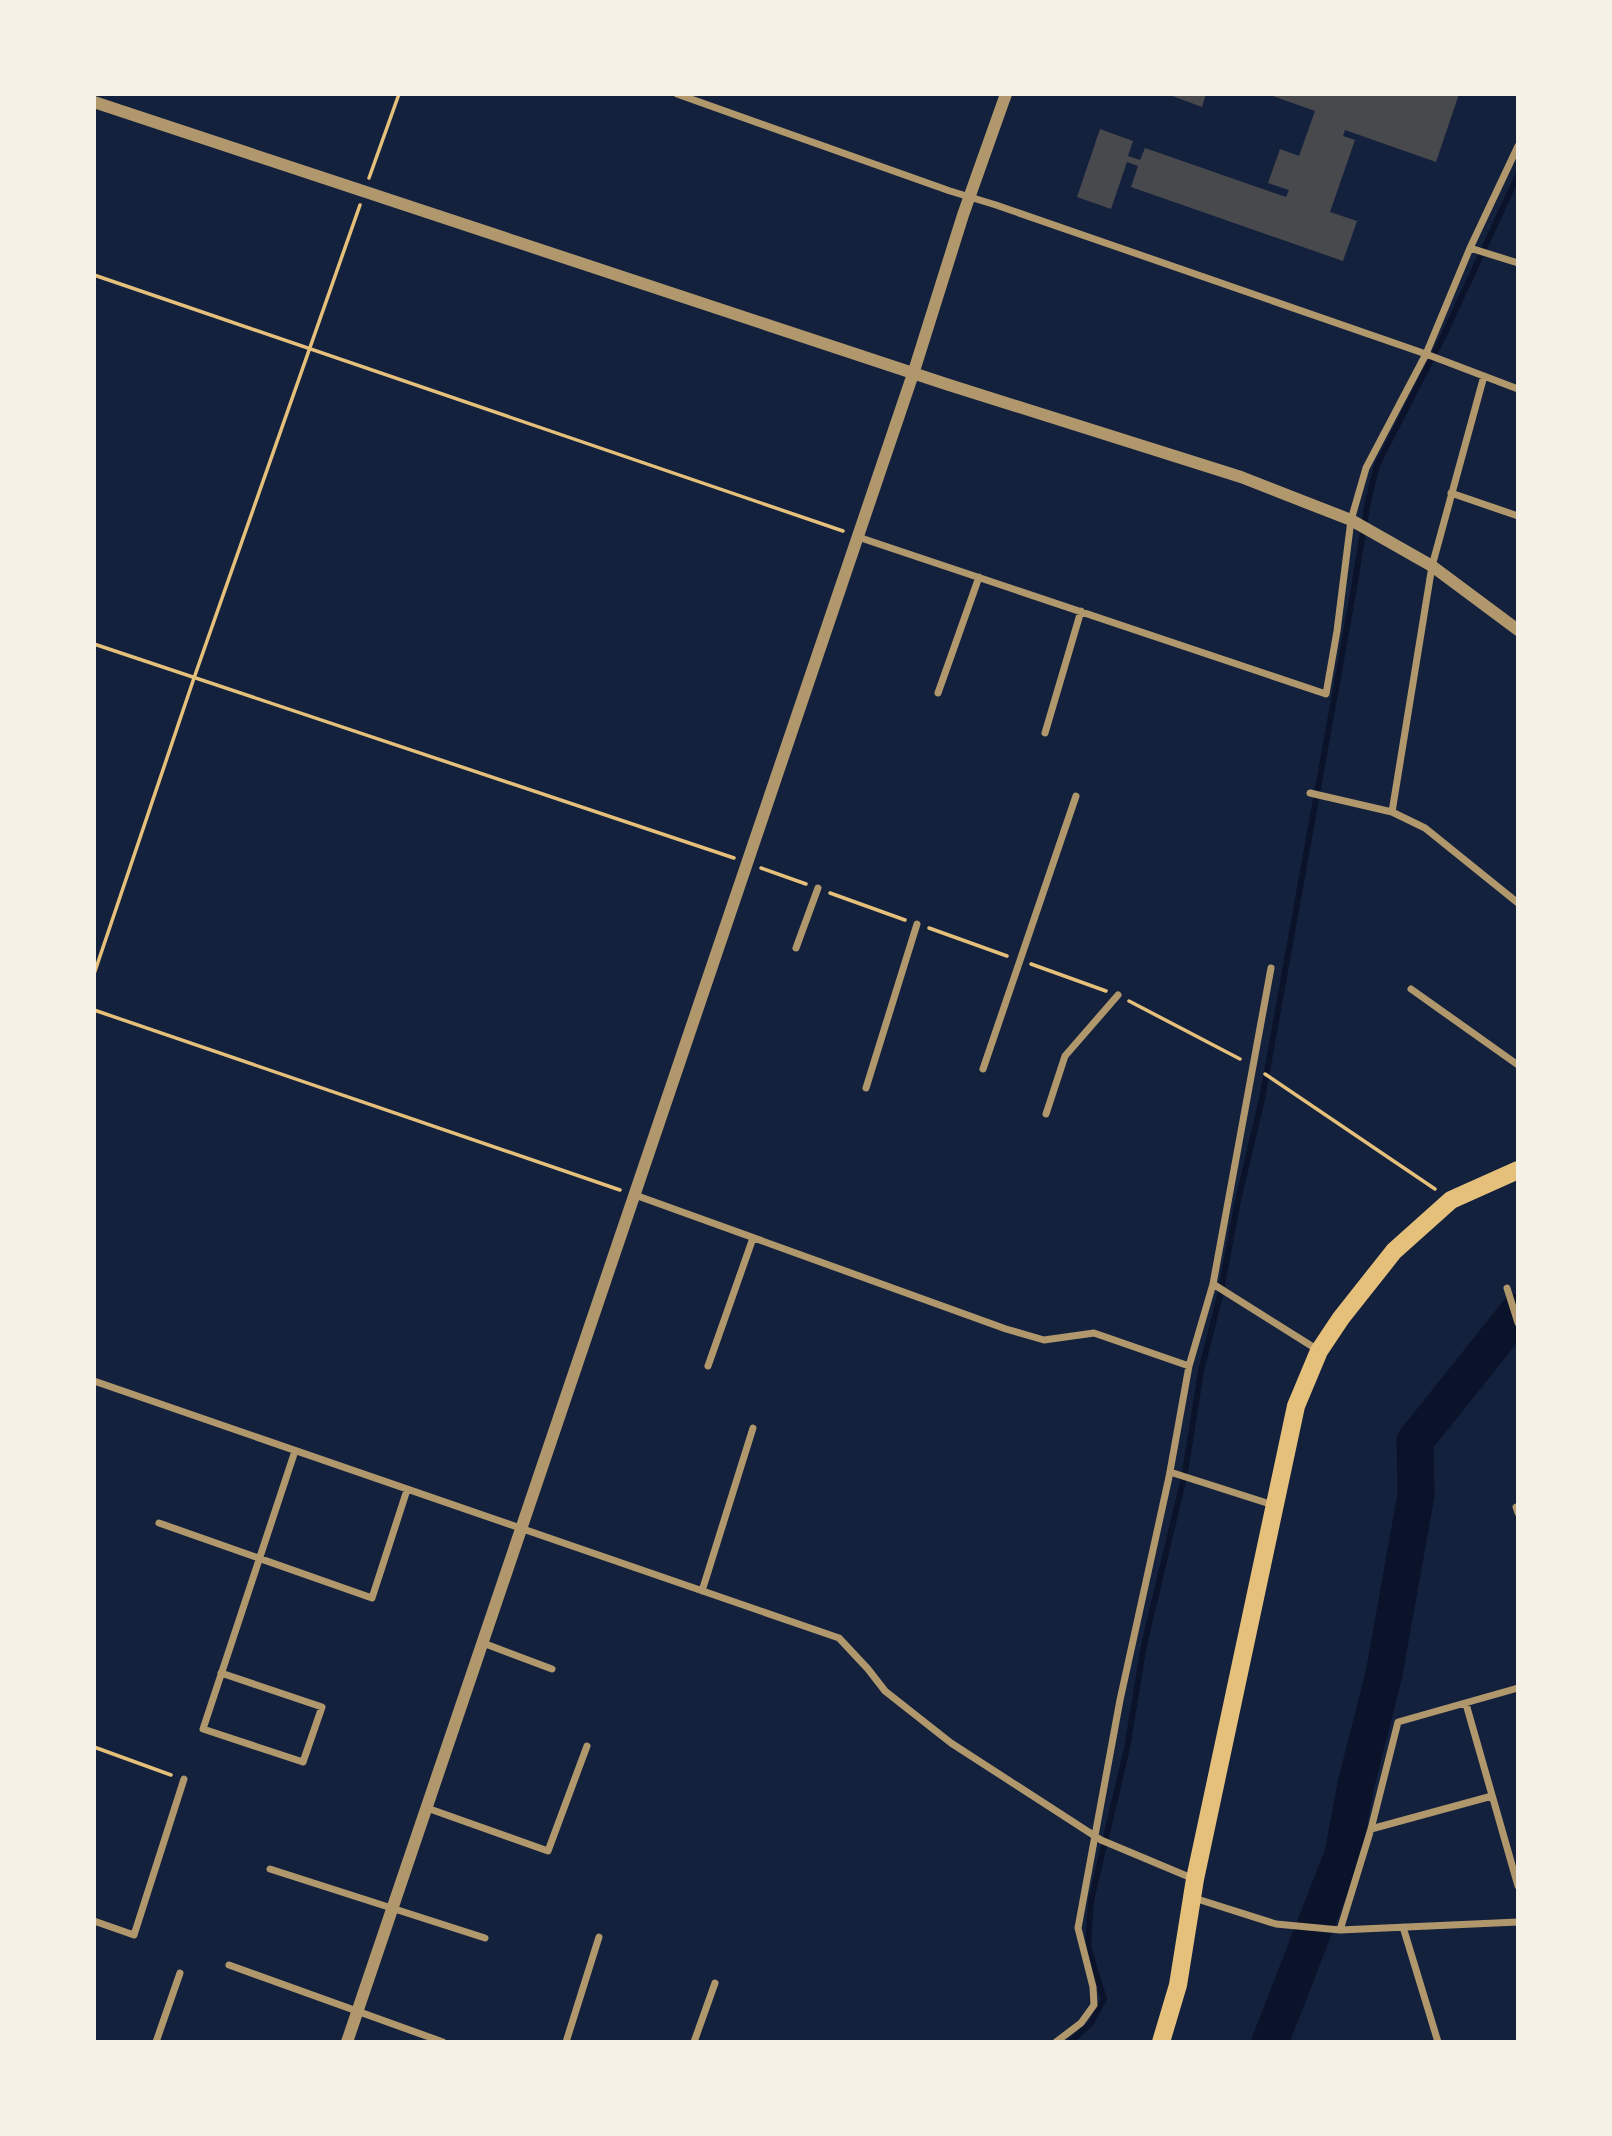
<svg xmlns="http://www.w3.org/2000/svg" width="1612" height="2136" viewBox="0 0 1612 2136" font-family="'DM Sans',sans-serif">
	<style>
		.lines { fill: none; stroke-linecap: round; stroke-linejoin: round }
		.stream { stroke: #0b132b; stroke-width: 6 }
		.river { stroke: #0b132b; stroke-width: 37 }
		.building { fill: #48494c }
		.path { stroke: #e5c07b; stroke-width: 3.5 }
		.minor { stroke: #b1986c; stroke-width: 7 }
		.tertiary { stroke: #b1986c; stroke-width: 12 }
		.primary { stroke: #e5c07b; stroke-width: 18 }
	</style>
	<rect width="100%" height="100%" fill="#14213d"/>
	<g class="lines">
		<path class="stream" d="M 1070,2042 L 1091,2023 L 1104,1999 L 1088,1946 L 1091,1901 L 1127,1748 L 1144,1645 L 1185,1473 L 1201,1371 L 1220,1296 L 1237,1205 L 1262,1099 L 1354,588 L 1368,501 L 1377,465 L 1444,335 L 1518,175"/>
		<path class="river" d="M 1270,2042 L 1343,1854 L 1356,1784 L 1384,1674 L 1416,1495 L 1415,1441 L 1518,1312"/>
	</g>
	<path class="building" d="M 1167,94 L 1206,94 L 1202,107 Z
		M 1267,94 L 1459,94 L 1436,162 L 1345,130 L 1343,136 L 1355,140 L 1330,212 L 1357,221 L 1343,261 L 1131,187 L 1138,166 L 1127,162 L 1111,209 L 1077,197 L 1100,129 L 1133,141 L 1128,156 L 1140,160 L 1145,148 L 1286,197 L 1289,190 L 1268,183 L 1280,149 L 1299,156 L 1315,111 Z"/>
	<g class="lines">
		<path class="path" d="M 369,178 L 399,94
			M 94,275 L 843,531
			M 94,644 L 734,858
			M 761,868 L 806,884
			M 830,893 L 905,920
			M 929,928 L 1007,956
			M 1031,964 L 1106,991
			M 94,974 L 194,678 L 360,205
			M 1129,1001 L 1240,1059
			M 94,1010 L 620,1190
			M 1265,1074 L 1435,1189
			M 94,1747 L 171,1775"/>
		<path class="minor" d="M 677,94 L 950,191 L 996,205 L 1426,354 L 1518,389
			M 1470,248 L 1518,263
			M 1451,493 L 1518,516
			M 858,537 L 1326,694 L 1337,631 L 1351,520 L 1366,468 L 1426,354 L 1470,248 L 1518,146
			M 938,693 L 979,577
			M 1045,733 L 1081,611
			M 1310,793 L 1392,812 L 1425,828 L 1518,903
			M 1392,812 L 1432,566 L 1484,376
			M 796,948 L 818,888
			M 1411,989 L 1518,1065
			M 983,1069 L 1076,796
			M 866,1088 L 917,924
			M 1046,1114 L 1065,1056 L 1118,995
			M 635,1195 L 1006,1329 L 1044,1340 L 1094,1333 L 1189,1366
			M 1213,1284 L 1318,1350
			M 1507,1288 L 1518,1323
			M 708,1366 L 753,1238
			M 94,1381 L 839,1638 L 868,1669 L 885,1691 L 951,1743 L 1101,1840 L 1194,1879
			M 1170,1472 L 1273,1505
			M 1516,1507 L 1518,1513
			M 159,1523 L 372,1598 L 407,1490
			M 702,1591 L 753,1428
			M 483,1643 L 552,1669
			M 221,1673 L 322,1707 L 303,1762 L 203,1729 L 295,1451
			M 1466,1704 L 1518,1886
			M 427,1808 L 548,1851 L 587,1746
			M 1371,1829 L 1492,1796
			M 270,1869 L 485,1938
			M 1194,1898 L 1276,1924 L 1340,1930 L 1518,1922
			M 94,1921 L 134,1935 L 184,1779
			M 1403,1927 L 1438,2042
			M 1340,1930 L 1371,1829 L 1398,1722 L 1518,1688
			M 229,1965 L 443,2042
			M 156,2042 L 180,1973
			M 566,2042 L 599,1937
			M 694,2042 L 715,1983
			M 1056,2042 L 1081,2023 L 1094,2005 L 1093,1987 L 1078,1928 L 1120,1700 L 1169,1477 L 1189,1366 L 1213,1284 L 1271,968"/>
		<path class="tertiary" d="M 94,102 L 946,384 L 1241,477 L 1351,520 L 1432,566 L 1518,630
			M 347,2042 L 914,371 L 963,215 L 1006,94"/>
		<path class="primary" d="M 1161,2042 L 1178,1985 L 1195,1879 L 1296,1406 L 1319,1351 L 1341,1318 L 1394,1251 L 1451,1200 L 1518,1170"/>
	</g>
	<rect width="1612" height="2136" fill="none" stroke="#f6f1e7" stroke-width="192"/>
</svg>
